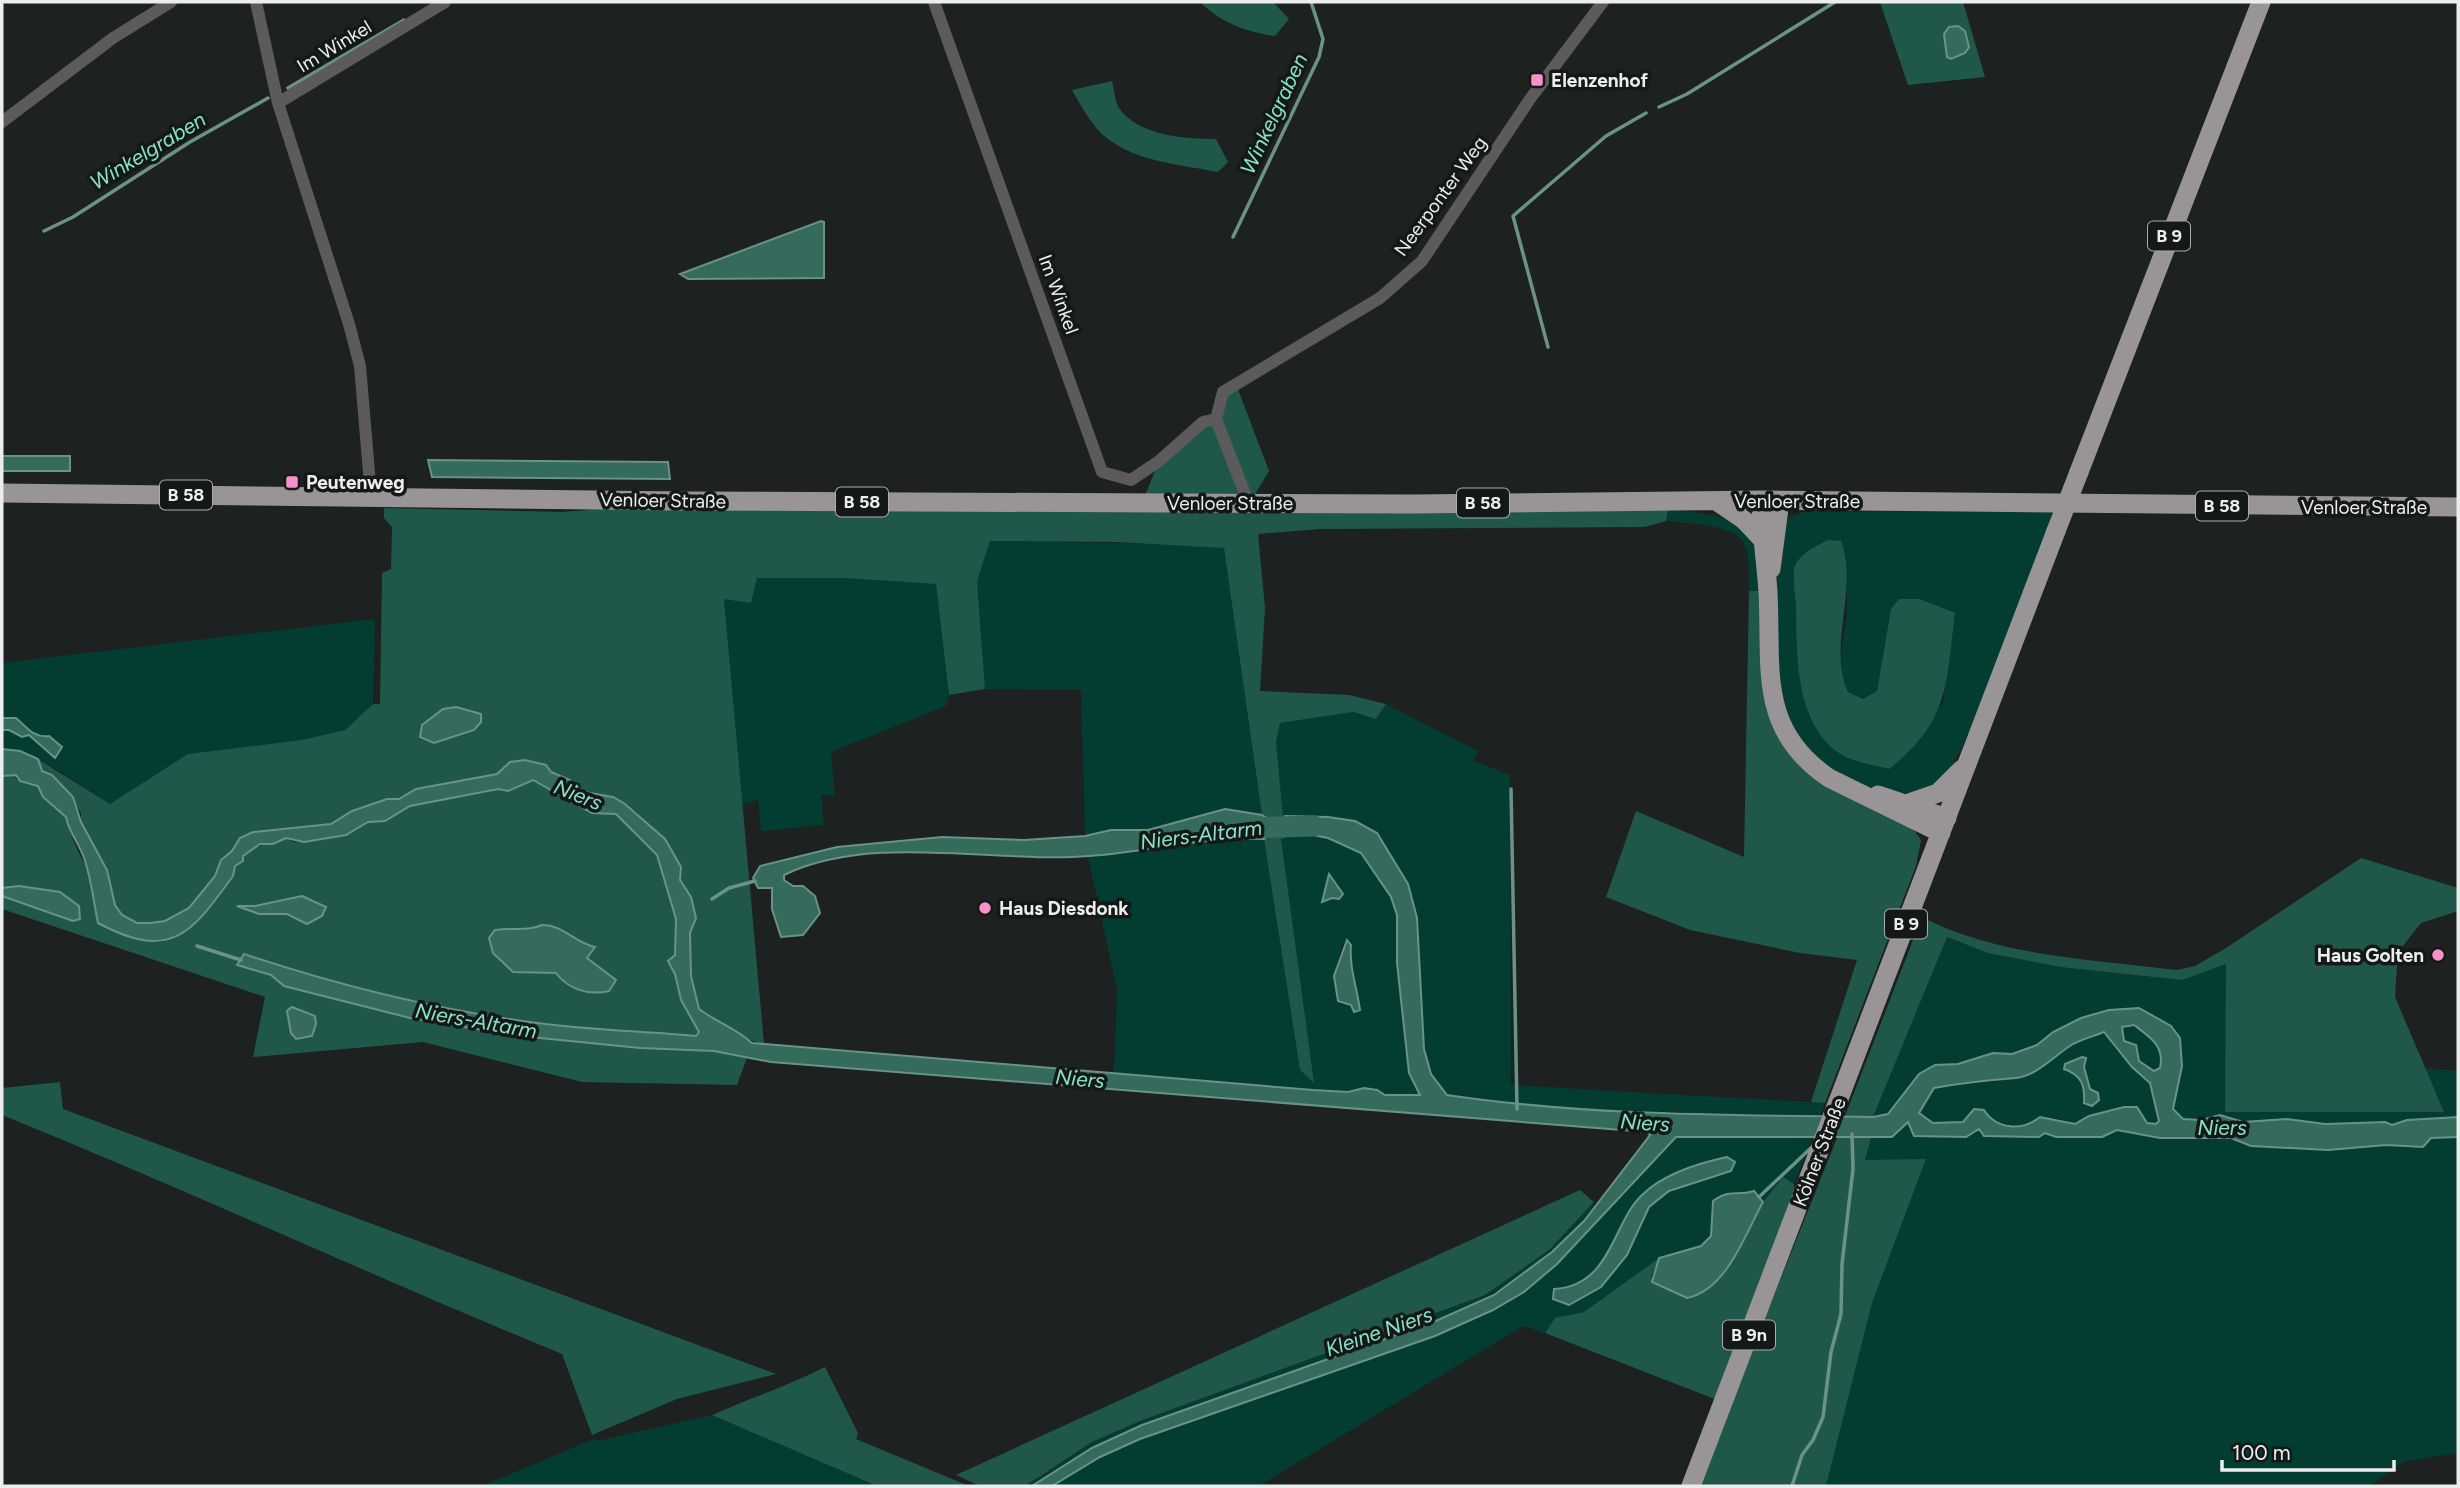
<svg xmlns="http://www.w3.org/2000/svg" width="2460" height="1488" viewBox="0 0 2460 1488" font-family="Figtree,sans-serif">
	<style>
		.green { fill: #033d32; fill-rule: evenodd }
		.forest { fill: #1f584a }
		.water { fill: #346b5d; stroke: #6b9288; stroke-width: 2; fill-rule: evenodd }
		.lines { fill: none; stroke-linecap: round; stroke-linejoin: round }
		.stream { stroke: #6b9288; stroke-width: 3.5 }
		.river { stroke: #346b5d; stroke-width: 21 }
		.street { stroke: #5c5a5b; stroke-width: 12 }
		.primary { stroke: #999597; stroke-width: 19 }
		.primary-bridge { stroke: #999597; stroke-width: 19 }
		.poi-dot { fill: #f890cc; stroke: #141817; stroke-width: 2.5 }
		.labels { text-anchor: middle; stroke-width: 7; stroke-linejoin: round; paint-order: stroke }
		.shield { fill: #141817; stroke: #aaaead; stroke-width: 2 }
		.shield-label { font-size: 18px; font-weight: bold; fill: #ebeeed }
		.street-label { font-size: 19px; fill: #ebeeed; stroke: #141817 }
		.poi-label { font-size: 19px; font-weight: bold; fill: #ebeeed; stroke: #141817; text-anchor: start }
		.water-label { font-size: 21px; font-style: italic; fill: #88e1c9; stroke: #141817 }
	</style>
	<rect width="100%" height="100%" fill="#1d2120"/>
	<path class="green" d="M 1668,510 C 1696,513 1737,512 1753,541 C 1760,555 1759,576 1760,591 L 1749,591 C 1748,576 1751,555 1743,542 C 1733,524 1685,523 1666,521 Z
		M 1817,511 L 2053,512 C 2035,560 1968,762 1937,785 C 1915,802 1859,788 1837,773 C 1798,745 1779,716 1778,667 C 1778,638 1771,542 1787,520 C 1794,512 1807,512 1817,511 ZM 1846,555 C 1845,572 1847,588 1847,605 C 1847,638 1833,657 1848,692 L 1863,699 L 1877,691 L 1891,609 L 1955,613 L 1943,703 L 1889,769 L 1852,760 L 1831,747 Z
		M 990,541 L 1193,544 L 1224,548 L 1262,815 L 1225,809 L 1148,830 L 1111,830 L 1085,836 L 1081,690 L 985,689 L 977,581 Z
		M 757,578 L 844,578 L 936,584 L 949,695 L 946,706 L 831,752 L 835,796 L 821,794 L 824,825 L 761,831 L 758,800 L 742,804 L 724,598 L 751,603 Z
		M 375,619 L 373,704 L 345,730 L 144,784 L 110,804 C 76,783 42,754 2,749 L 2,663 Z
		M 1386,704 L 1478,751 L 1474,761 L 1510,775 L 1511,1085 L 1825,1103 L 1820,1117 L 1548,1108 L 1447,1095 L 1431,1074 L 1424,1049 L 1417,918 L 1377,833 L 1286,816 L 1287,829 L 1328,838 L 1361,853 L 1391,896 L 1397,915 L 1397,963 L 1409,1073 L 1421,1095 L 1385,1095 L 1377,1090 L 1364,1088 L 1348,1092 L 1313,1091 L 1114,1073 L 1117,990 L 1088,857 L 1227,837 L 1264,839 L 1300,1070 L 1313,1082 L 1281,839 L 1285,837 L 1276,742 L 1280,723 L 1353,712 L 1376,719 ZM 1343,942 L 1351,946 C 1349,968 1358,987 1359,1010 L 1336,993 L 1334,976 Z
		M 1946,937 L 1988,953 L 2060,967 L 2182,980 L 2226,964 L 2226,1112 L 2443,1112 L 2423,1068 L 2458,1071 L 2458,1117 L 2408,1120 L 2392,1125 L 2384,1122 L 2325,1124 L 2287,1119 L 2243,1122 L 2220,1115 L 2201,1120 L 2183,1119 L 2173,1109 L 2182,1066 L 2180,1038 L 2171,1026 L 2139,1008 L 2109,1010 L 2081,1018 L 2053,1032 L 2037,1045 L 2012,1054 L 1993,1053 L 1982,1059 L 1958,1064 L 1948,1063 L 1919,1074 L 1888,1114 L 1873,1117 Z
		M 2134,1025 C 2150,1037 2165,1046 2160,1068 L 2154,1071 L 2139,1061 L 2136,1046 L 2124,1041 L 2122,1027 Z
		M 2104,1032 L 2132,1067 L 2150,1083 L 2159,1121 L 2156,1124 L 2146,1123 L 2137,1107 C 2114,1106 2096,1115 2075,1124 C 2068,1122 2059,1118 2053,1118 C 2026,1118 2004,1141 1984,1111 C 1960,1124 1943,1130 1918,1114 L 1934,1088 L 1998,1081 L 2041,1067 L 2074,1043 Z
		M 1904,1122 L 1908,1122 L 1909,1130 L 1978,1129 L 1985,1136 L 2039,1137 L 2045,1133 L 2102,1137 L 2116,1130 L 2160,1138 L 2231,1138 L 2251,1146 L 2328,1150 L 2386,1145 L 2409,1148 L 2431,1138 L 2458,1137 L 2458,1453 L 2403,1462 L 2370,1486 L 1826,1486 L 1872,1303 L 1926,1160 L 1865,1160 L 1871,1138 L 1892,1137 Z
		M 1686,1135 L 1812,1138 L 1794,1184 L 1783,1177 L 1763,1202 L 1754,1192 L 1745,1194 L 1729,1192 L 1711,1206 L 1711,1236 L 1701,1246 L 1659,1258 L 1584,1312 L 1555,1318 L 1545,1333 L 1523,1326 L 1259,1486 L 1052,1486 L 1100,1457 L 1140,1439 L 1435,1336 L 1493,1310 L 1587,1234 L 1657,1155 L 1676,1137 ZM 1727,1157 L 1731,1172 L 1669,1191 L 1649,1207 L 1627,1255 L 1553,1299 L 1554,1289 C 1612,1286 1612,1222 1643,1194 C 1664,1174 1699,1163 1727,1157 Z
		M 1592,1204 L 1595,1206 C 1535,1284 1463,1311 1373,1343 C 1322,1361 1270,1380 1218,1398 C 1153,1421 1088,1444 1032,1486 L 1025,1486 L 1092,1442 L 1140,1421 L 1485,1295 L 1549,1250 Z
		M 712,1415 L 877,1486 L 482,1486 L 596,1438 L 597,1441 Z"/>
	<path class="forest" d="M 1200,2 L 1273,2 L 1289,19 L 1275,36 C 1247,32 1221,23 1200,2 Z
		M 1880,2 L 1963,2 L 1985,77 L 1908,85 Z
		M 1112,81 C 1114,89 1115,102 1119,108 C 1138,136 1186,139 1216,139 L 1228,162 L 1218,172 C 1183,165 1138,162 1108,139 C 1092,127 1082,107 1072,90 Z
		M 1236,384 L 1269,471 L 1249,504 L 1142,503 L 1159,461 L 1216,419 L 1223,392 Z
		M 705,501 L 1668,510 L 1666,521 L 1644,527 L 1320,529 L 1258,534 L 1265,608 L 1260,691 L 1349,695 L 1386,704 L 1376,719 L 1353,712 L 1280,723 L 1276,742 L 1285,838 L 1281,839 L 1314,1083 L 1300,1070 L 1264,839 L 1270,833 L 1270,821 L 1262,815 L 1224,548 L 1116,542 L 990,541 L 977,581 L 985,689 L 949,695 L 936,584 L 844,578 L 757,578 L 751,603 L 724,599 L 764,1044 C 748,1042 713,1020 699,1009 L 691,976 L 690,932 L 696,918 L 691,897 L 680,880 L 665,839 L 635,811 L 613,797 L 584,792 L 570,780 L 551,772 L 497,774 L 416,789 L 399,799 L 387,799 L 352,811 L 331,824 L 253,832 L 240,838 L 232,851 L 221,860 L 215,876 L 189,908 L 165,921 L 138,923 L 122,915 L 115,905 L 107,870 L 81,822 L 81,813 L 66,789 L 42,771 L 38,759 L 110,804 L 188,754 L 302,740 L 345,730 L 373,704 L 380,704 L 382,573 L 391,569 L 392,527 L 384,518 L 384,508 L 562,512 Z
		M 1828,540 L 1841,541 C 1859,589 1827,645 1848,692 L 1863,699 L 1877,691 L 1891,609 L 1899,599 L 1920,599 L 1955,613 C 1946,684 1950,721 1889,769 C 1869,764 1845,761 1830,746 C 1794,711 1797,649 1796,603 C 1795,593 1792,575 1795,566 C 1801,552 1817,546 1828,540 Z
		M 1749,591 L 1760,591 L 1773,727 L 1912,827 L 1921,840 L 1916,866 L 1825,1103 L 1811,1102 L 1857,960 L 1800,953 L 1690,930 L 1606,897 L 1636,811 L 1744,857 Z
		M 17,775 L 15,778 L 38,786 L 43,797 L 67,817 C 70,849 98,873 95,906 C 111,917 127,931 144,939 C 174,953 206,915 221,893 C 230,880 234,863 247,853 C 260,843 272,844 286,838 L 294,842 L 346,835 L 368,822 L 386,820 L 410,806 L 499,789 L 508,791 L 533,780 L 592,812 L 616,814 L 657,855 L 676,919 L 675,974 L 681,1000 L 699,1032 L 696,1036 C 641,1031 585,1030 530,1022 C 433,1009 337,985 244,955 L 238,965 L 271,975 L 284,986 L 410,1018 L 520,1036 L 640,1048 L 714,1051 L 747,1058 L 737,1085 L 582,1082 L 423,1042 L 253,1057 L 265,997 L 2,909 L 2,776 Z
		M 2361,858 L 2458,888 L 2458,911 L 2421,923 L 2398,952 L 2395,997 L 2444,1112 L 2225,1112 L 2226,964 L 2182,980 L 2060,967 L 1988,953 L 1947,937 L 1873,1117 L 1845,1116 L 1922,917 C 1999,957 2092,959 2177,970 L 2195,966 L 2226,948 Z
		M 60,1082 L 63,1109 L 776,1374 L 677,1399 L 592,1435 L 562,1354 C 374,1277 190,1191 2,1115 L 2,1088 Z
		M 1837,1138 L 1871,1138 L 1865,1160 L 1926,1159 L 1872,1303 L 1826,1486 L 1698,1486 Z
		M 1783,1177 L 1794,1184 L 1794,1196 L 1717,1400 L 1545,1333 L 1555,1318 L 1584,1312 L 1659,1258 L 1651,1278 L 1727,1268 L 1763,1202 Z
		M 1580,1190 L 1594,1202 L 1549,1250 L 1485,1295 L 1140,1421 L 1092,1442 L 1025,1486 L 980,1486 L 956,1475 Z
		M 825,1367 L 858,1433 L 856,1439 L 969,1486 L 877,1486 L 712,1415 C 750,1398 788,1386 825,1367 Z"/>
	<path class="water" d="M 1958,26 L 1965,31 L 1969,47 L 1965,53 L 1951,59 L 1947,57 L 1944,34 L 1949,27 Z
		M 821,221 L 824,222 L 824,278 L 688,279 L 680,274 Z
		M 2,456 L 70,456 L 70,471 L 2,471 Z
		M 428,460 L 668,462 L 670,479 L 432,477 Z
		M 456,707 L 481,714 L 481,722 L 474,730 L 434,743 L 420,737 L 422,725 L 443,709 Z
		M 2,718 L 16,718 C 27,727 33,738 49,736 L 62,747 L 55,758 L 29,735 L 22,737 L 9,730 L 2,730 Z
		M 2,749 L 20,751 L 38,759 L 42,771 L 52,775 L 73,797 L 81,822 L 107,870 L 115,905 L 122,915 L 137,923 L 150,923 L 165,921 L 189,908 L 215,876 L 221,860 L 232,851 L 240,838 L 253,832 L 331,824 L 352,811 L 387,799 L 399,799 L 416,789 L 497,774 L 510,762 L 525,760 L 546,765 L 551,772 L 570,780 L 584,792 L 613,797 L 625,804 L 665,839 L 681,867 L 680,880 L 691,897 L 696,918 L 690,933 L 691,976 L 699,1009 C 716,1022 736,1028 752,1043 L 1313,1090 L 1348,1092 L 1364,1088 L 1377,1090 L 1385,1095 L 1420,1095 L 1409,1073 L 1397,963 L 1397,915 L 1391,897 L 1361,853 L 1328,838 L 1287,830 L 1285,816 L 1328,817 L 1355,821 L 1377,833 L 1408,884 L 1417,918 L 1424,1049 L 1431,1074 L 1447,1095 C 1588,1116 1731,1115 1873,1117 L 1888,1114 L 1919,1074 L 1935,1065 L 1958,1064 L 1993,1053 L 2012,1054 L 2037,1045 L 2053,1032 L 2081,1018 L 2109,1010 L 2139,1008 L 2171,1026 L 2180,1038 L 2182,1066 L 2173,1109 L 2183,1119 L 2201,1120 L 2220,1115 L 2243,1122 L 2287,1119 L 2325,1124 L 2385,1122 L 2392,1125 L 2407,1120 L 2458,1117 L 2458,1137 L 2431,1138 L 2423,1147 L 2386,1145 L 2328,1150 L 2251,1146 L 2231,1138 L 2160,1138 L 2117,1130 L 2102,1137 L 2056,1137 L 2045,1133 L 2039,1137 L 1984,1136 L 1979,1129 L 1966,1137 L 1914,1136 L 1908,1122 L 1892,1137 L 1676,1137 L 1557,1264 L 1524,1292 L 1493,1310 L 1435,1336 L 1140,1439 L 1100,1457 L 1052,1486 L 1032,1486 L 1092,1448 L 1142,1425 L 1438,1320 L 1494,1295 L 1552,1252 L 1584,1221 L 1650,1135 L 1647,1132 L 771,1062 L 714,1051 L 640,1048 L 520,1036 L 410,1018 L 284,986 L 271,975 L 237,965 L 244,954 C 337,985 433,1009 530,1022 C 585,1030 641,1031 696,1036 L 699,1032 L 681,1000 L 675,974 L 668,961 L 675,955 L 676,919 L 657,855 L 616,814 L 592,813 L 533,780 L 508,791 L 498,789 L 410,806 L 385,821 L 368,822 L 346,835 L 304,842 L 286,838 L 273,844 L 260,844 L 243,856 L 243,861 L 235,866 L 233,876 C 191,934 171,962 98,923 C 93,899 92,881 84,858 C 79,843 69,833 66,817 L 43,797 L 38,786 L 20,781 L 16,775 L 2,776 ZM 2134,1025 C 2150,1037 2165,1046 2160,1068 L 2154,1071 L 2139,1061 L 2136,1045 L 2124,1041 L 2122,1027 ZM 2104,1032 L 2132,1067 L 2150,1083 L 2159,1121 L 2156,1124 L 2147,1123 L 2137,1107 L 2124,1107 L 2089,1116 L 2075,1124 L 2040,1117 C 2022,1131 1997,1130 1984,1110 L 1974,1109 L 1963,1122 L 1933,1123 L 1919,1113 L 1934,1088 C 1961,1083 1990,1080 2016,1078 C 2037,1076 2056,1054 2073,1044 C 2083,1039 2094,1036 2104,1032 Z
		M 1225,809 L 1262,815 L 1270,821 L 1270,833 L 1264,839 C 1204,836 1148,852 1089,856 C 995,864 874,832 784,875 L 784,880 L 793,886 L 803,886 L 815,896 L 820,913 L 803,935 L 781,937 L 772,909 L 772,888 L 758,888 L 753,878 L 760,866 L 837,847 L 942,837 L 1024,840 L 1085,836 L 1111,830 L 1148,830 Z
		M 1329,874 L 1343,894 L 1339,899 L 1332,898 L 1322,902 Z
		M 19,886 L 60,892 L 79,906 L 80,919 L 73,921 L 2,896 L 2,888 Z
		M 302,896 L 326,907 L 322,916 L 307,924 L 287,914 L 259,914 L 237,906 L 255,906 Z
		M 542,925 C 562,924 575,943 595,947 L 587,958 L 616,980 L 609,991 C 588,996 568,989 556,973 L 513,972 L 493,953 L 489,938 L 495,930 C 512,927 527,932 542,925 Z
		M 1347,940 L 1351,945 C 1349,968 1357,987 1360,1010 L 1354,1012 L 1351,1005 L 1338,1001 L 1334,976 Z
		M 292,1007 L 315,1016 L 316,1024 L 312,1036 L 296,1039 L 291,1033 L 287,1011 Z
		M 2082,1057 L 2086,1058 L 2084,1067 L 2090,1089 L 2098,1093 L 2099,1100 L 2092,1106 L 2084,1103 C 2085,1084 2081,1075 2064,1069 L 2065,1064 Z
		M 1727,1157 L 1735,1162 L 1731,1171 L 1669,1191 L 1649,1207 L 1627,1255 L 1601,1287 L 1569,1305 L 1553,1299 L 1554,1289 C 1612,1286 1612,1222 1643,1194 C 1664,1174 1699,1163 1727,1157 Z
		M 1754,1191 L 1763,1202 C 1745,1234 1727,1290 1687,1298 L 1652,1282 L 1659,1258 L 1701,1246 L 1711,1236 L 1713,1201 C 1731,1188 1736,1197 1754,1191 Z"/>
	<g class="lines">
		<path class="stream" d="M 288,88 L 404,20
			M 1659,107 L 1687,94 L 1835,2
			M 44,231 L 73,217 L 190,142 L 268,98
			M 1233,237 L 1319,57 L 1323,39 L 1311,2
			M 1548,347 L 1513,216 L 1606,136 L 1646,113
			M 1511,789 L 1517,1109
			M 712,899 L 729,888 L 755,881
			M 197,946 L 241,960
			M 1759,1197 L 1813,1146
			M 1792,1486 L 1802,1455 L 1813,1440 L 1823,1417 L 1831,1352 L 1841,1314 L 1842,1264 L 1853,1169 L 1852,1134"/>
		<path class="river" d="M 1241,828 L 1314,826"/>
		<path class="street" d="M 256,2 L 278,103 L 349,324 L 360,366 L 371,496
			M 934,2 L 1102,472 L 1131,480 L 1159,461 L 1203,422 L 1216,419
			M 278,103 L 445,2
			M 2,122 L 113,38 L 171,2
			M 1249,504 L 1216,419 L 1223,392 L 1380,298 L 1422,261 L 1530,99 L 1603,2"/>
		<path class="primary" d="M 2079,472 L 2261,2
			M 2,493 L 681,501 L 1413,504 L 1765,500 L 2458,507
			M 1716,501 L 1744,520 L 1761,538
			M 1761,501 C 1761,532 1766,561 1768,592 C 1772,668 1757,729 1829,778 L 1941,833
			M 1771,569 L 1780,501
			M 1878,795 L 1947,818
			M 1909,803 L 1938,793 L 1962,769
			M 1691,1486 L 2056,531"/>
		<path class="primary-bridge" d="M 2056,531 L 2079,472"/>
	</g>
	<g class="poi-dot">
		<rect x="1530" y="73" width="14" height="14" rx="3.5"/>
		<rect x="285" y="475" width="14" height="14" rx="3.5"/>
		<circle cx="985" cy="908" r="7"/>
		<circle cx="2438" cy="955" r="7"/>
	</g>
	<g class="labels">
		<g class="shield">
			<rect x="2148" y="221.5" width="42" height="29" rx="5"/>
			<rect x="160" y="480.5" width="52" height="29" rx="5"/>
			<rect x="836" y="487.5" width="52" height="29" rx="5"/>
			<rect x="1457" y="488.5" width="52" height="29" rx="5"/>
			<rect x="2196" y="491.5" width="52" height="29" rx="5"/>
			<rect x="1885" y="909.5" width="42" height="29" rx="5"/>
			<rect x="1723" y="1320.5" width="52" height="29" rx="5"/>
		</g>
		<g class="shield-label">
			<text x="2169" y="242">B 9</text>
			<text x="186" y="501">B 58</text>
			<text x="862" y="508">B 58</text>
			<text x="1483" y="509">B 58</text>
			<text x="2222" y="512">B 58</text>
			<text x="1906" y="930">B 9</text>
			<text x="1749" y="1341">B 9n</text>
		</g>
		<g class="street-label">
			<text transform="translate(334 46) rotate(-31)" y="7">Im Winkel</text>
			<text transform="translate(1440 196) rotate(-54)" y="7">Neerponter Weg</text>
			<text transform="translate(1059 294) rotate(70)" y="7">Im Winkel</text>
			<text transform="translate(663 500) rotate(1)" y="7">Venloer Straße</text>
			<text x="1797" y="508">Venloer Straße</text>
			<text x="1230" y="510">Venloer Straße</text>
			<text x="2364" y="514">Venloer Straße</text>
			<text transform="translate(1819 1152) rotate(-69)" y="7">Kölner Straße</text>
		</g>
		<g class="poi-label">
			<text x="1551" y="87">Elenzenhof</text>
			<text x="306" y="489">Peutenweg</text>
			<text x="999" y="915">Haus Diesdonk</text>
			<text x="2424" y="962" text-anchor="end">Haus Golten</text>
		</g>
		<g class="water-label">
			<text transform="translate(1274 114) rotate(-65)" y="7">Winkelgraben</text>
			<text transform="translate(148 151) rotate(-31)" y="7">Winkelgraben</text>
			<text transform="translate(578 795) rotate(22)" y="7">Niers</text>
			<text transform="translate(1201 835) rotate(-7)" y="7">Niers-Altarm</text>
			<text transform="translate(476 1021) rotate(10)" y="7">Niers-Altarm</text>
			<text transform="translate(1080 1079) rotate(5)" y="7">Niers</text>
			<text transform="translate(1645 1123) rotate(4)" y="7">Niers</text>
			<text x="2222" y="1135">Niers</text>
			<text transform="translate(1379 1332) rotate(-19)" y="7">Kleine Niers</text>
		</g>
	</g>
	<rect width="2460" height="1488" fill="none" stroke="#ebeeed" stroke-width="7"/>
	<path d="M2222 1460v10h172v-10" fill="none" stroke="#ebeeed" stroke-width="3.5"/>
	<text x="2232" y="1460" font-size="21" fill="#ebeeed" stroke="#141817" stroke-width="5" paint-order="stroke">100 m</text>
</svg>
